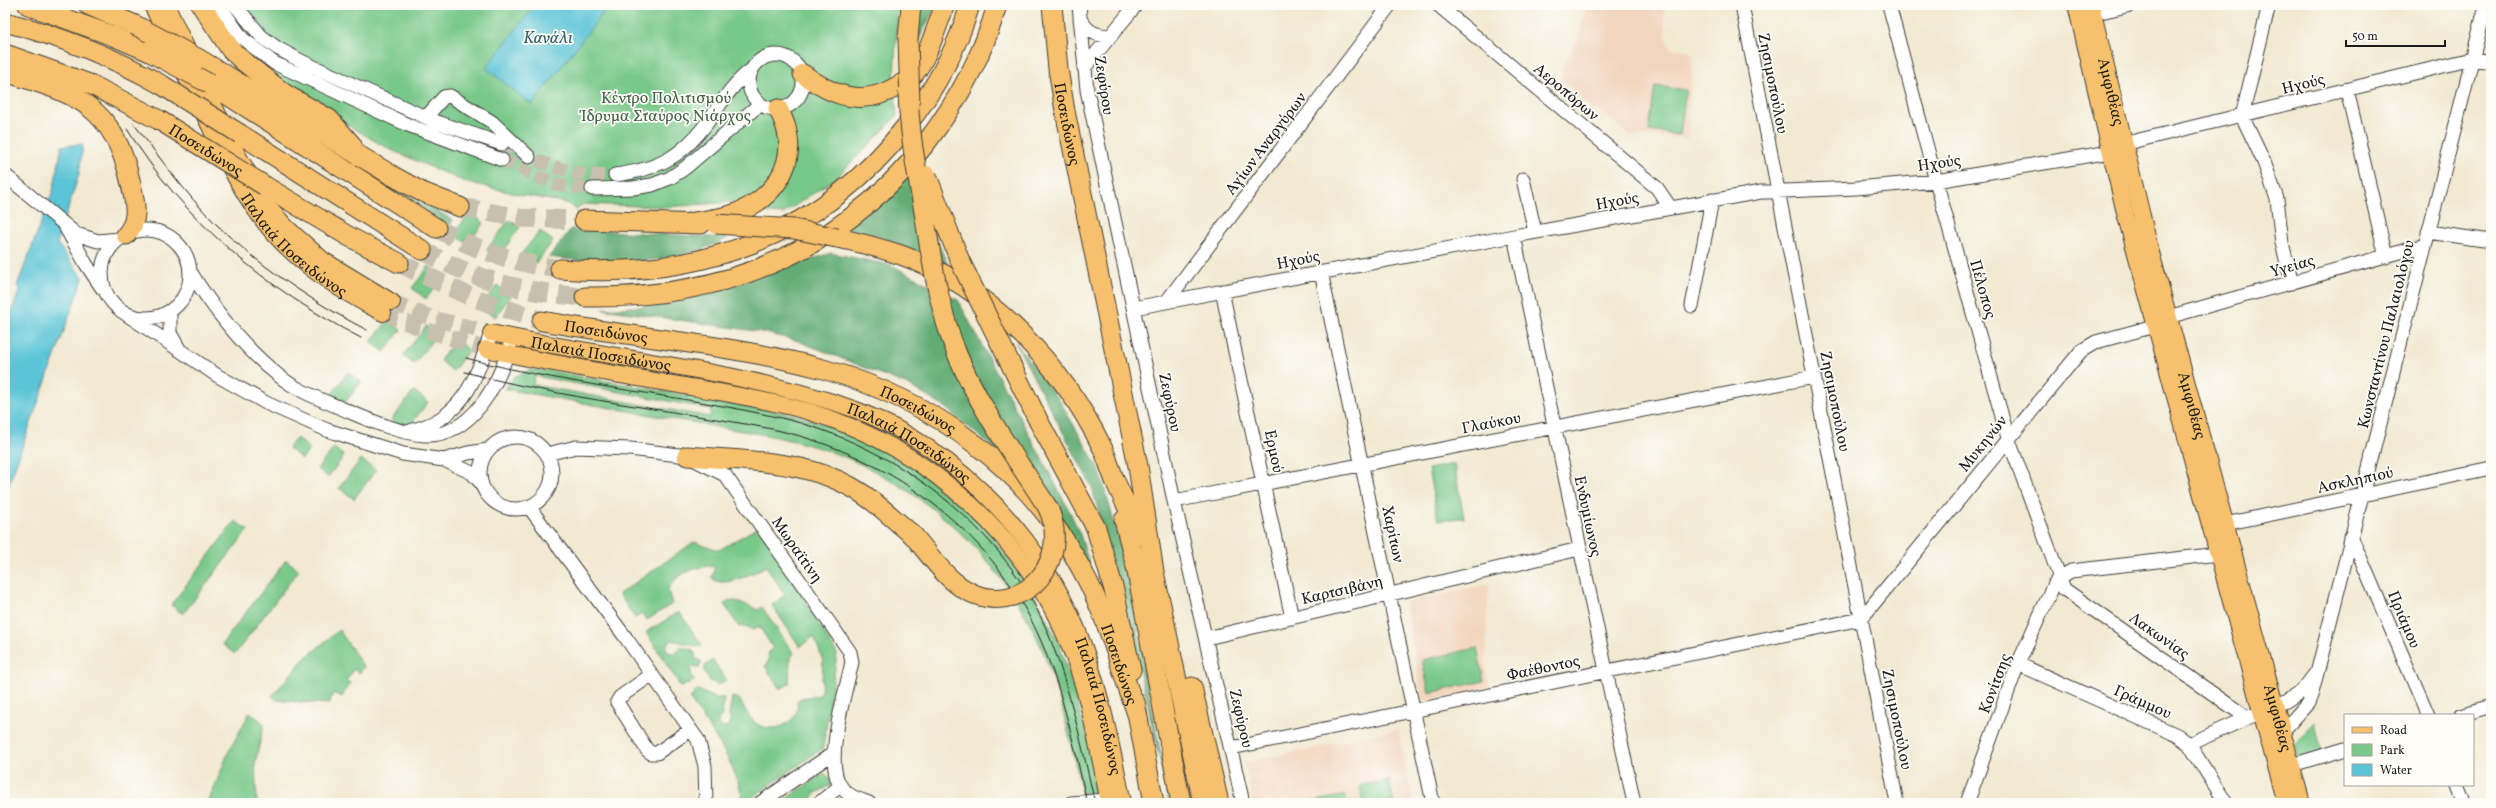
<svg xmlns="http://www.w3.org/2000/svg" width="2496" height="808" viewBox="0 0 2496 808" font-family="Vollkorn,serif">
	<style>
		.built { fill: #f2d5be }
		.green { fill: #78c889; stroke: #4a7252; fill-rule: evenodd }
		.forest { fill: #62ac75; stroke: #3f6448 }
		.water { fill: #5bc4d7; stroke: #3c707a }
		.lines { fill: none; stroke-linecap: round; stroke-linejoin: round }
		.minor-tunnel { stroke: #c7c0ae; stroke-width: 13; stroke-dasharray: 13 6; stroke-linecap: butt }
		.major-tunnel { stroke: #c7c0ae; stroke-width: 16; stroke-dasharray: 16 8; stroke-linecap: butt }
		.highway-tunnel { stroke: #c7c0ae; stroke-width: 19; stroke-dasharray: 19 10; stroke-linecap: butt }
		.minor-casing { stroke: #3c3b37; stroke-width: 15 }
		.major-casing { stroke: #3c3b37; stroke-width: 18 }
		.highway-casing { stroke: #3c3b37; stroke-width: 21 }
		.minor { stroke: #fff; stroke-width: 13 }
		.major { stroke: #f7c06c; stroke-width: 16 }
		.highway { stroke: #f7c06c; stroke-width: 19 }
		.tram { stroke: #1c1c1c; stroke-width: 1 }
		.highway-bridge-casing { stroke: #3c3b37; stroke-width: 21; stroke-linecap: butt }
		.highway-bridge { stroke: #f7c06c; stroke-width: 19 }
		.labels { text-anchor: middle; stroke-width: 3.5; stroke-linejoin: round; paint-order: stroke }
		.street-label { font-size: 16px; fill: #1c1c1c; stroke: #fdfcf7 }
		.park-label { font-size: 16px; fill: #416148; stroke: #fdfcf7 }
		.water-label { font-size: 17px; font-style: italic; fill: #355f67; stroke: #fdfcf7 }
	</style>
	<rect width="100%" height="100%" fill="#fdfcf7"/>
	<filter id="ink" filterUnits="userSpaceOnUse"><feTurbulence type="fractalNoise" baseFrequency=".025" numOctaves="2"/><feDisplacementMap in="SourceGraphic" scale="8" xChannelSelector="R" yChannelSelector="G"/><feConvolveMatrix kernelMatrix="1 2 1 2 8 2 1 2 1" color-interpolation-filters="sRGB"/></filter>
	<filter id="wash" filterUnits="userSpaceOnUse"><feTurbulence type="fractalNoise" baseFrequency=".012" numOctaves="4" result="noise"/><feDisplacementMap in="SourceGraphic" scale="16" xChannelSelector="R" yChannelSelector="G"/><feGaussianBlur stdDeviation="0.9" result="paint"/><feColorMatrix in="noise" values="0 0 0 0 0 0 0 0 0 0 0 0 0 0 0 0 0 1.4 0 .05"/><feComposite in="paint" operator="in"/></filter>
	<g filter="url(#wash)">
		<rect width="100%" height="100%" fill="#f2e9d2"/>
		<path class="built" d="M 1586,5 L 1658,5 L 1664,10 L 1666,38 L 1671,49 L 1687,50 L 1693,55 L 1687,138 L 1631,136 L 1598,109 L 1592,109 L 1561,78 L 1564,63 L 1579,38 Z
			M 1489,584 L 1485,667 L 1490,688 L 1423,701 L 1405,602 Z
			M 1398,729 L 1413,803 L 1253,803 L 1245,763 Z"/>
		<path class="green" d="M 192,5 L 898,5 L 894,76 L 897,116 L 837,177 L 783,214 L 769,213 L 731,202 L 666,207 L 582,204 L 577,210 L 567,203 L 512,193 L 463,181 L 389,149 L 294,94 Z
			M 1655,86 L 1686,90 L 1680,135 L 1649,131 Z
			M 470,212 L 484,223 L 467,244 L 454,234 Z
			M 509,220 L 520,227 L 498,258 L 487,250 Z
			M 540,231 L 553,241 L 536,263 L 522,253 Z
			M 429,266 L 443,277 L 426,299 L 412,288 Z
			M 497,285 L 511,296 L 495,317 L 481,307 Z
			M 388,320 L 401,330 L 384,352 L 371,342 Z
			M 426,326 L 437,334 L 414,364 L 403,356 Z
			M 456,340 L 469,350 L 453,371 L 440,360 Z
			M 529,370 L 544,370 L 795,415 L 851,433 L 957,492 L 1027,582 L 1059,643 L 1088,740 L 1099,792 L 1082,793 C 1070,741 1060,685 1036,636 C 995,548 906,473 813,446 C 772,434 731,430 690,422 C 628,411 566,400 505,389 L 514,377 ZM 535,376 L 711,409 L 710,417 L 533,385 Z
			M 348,372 L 361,382 L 337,413 L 324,404 Z
			M 414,391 L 428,402 L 405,432 L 391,420 Z
			M 297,438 L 310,449 L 302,459 L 288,448 Z
			M 334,448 L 344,456 L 328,477 L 317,469 Z
			M 361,459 L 376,470 L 354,499 L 339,488 Z
			M 1454,464 L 1464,518 L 1438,520 L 1428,469 Z
			M 235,521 L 248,530 L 183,614 L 171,605 Z
			M 760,526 L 837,654 L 823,748 L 744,803 C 735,762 712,731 689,698 L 694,695 L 693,692 L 698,690 L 715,698 L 724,698 L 722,715 L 718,720 L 720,726 L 723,728 L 731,724 L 729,715 L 732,697 L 739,699 C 744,707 749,719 757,724 C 774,735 801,723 797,701 L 801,698 L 821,695 L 823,661 L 814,636 L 800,647 L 772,605 L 785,595 L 766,566 C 756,572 722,590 712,578 L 715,567 C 698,564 676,574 668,589 L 672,604 L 647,620 L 642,614 L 635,618 L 619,594 L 694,542 L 719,550 Z
			M 286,560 L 299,570 L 235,654 L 222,644 Z
			M 730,600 L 740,602 L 758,610 L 762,607 L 794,654 L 790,658 L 789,684 L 780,689 L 765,666 L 769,660 L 768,652 L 773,648 L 759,626 L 753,630 L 746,626 L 739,627 L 724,604 Z
			M 679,612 L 702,645 L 701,647 L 672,640 L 667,644 L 666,648 L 669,653 L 676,653 L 680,647 L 691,649 L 695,653 L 695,658 L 702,662 L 699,667 L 691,666 L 691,676 L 695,680 L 681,687 L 646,632 Z
			M 339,630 L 364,667 L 359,673 L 354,669 L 346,681 L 350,683 L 342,697 L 333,693 L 329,704 L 276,700 L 272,696 L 304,659 Z
			M 1477,648 L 1484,681 L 1429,693 L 1422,660 Z
			M 713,660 L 726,680 L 718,685 L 710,681 L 704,670 L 706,665 Z
			M 250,712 L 264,724 L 255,764 L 257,803 L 208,803 L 228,753 Z
			M 2315,722 L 2322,754 L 2298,760 L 2294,743 Z
			M 824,773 L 830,778 L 831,785 L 814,794 L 810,803 L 780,803 Z
			M 1389,780 L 1394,803 L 1363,803 L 1360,786 Z
			M 1346,795 L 1347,803 L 1305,803 Z"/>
		<path class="forest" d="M 922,5 L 936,5 L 918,41 Z
			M 335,149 L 387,183 L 453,220 L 449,227 L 383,186 L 334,152 Z
			M 906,158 L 921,204 L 948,266 L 881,237 L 828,224 L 855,207 Z
			M 571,229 L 728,238 C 676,266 606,265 549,257 Z
			M 831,253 L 891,265 L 958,300 L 1070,512 L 1080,534 L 1092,572 L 999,452 L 944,407 L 908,385 L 798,341 L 762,332 L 603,309 L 663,305 L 712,292 Z
			M 1015,342 L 1058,398 L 1099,469 L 1127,568 L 1169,802 L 1144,688 L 1092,487 Z"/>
		<path class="water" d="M 535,5 L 609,5 L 532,105 L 486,68 Z
			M 83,144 L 79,174 L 57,243 L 83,278 L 5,495 L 5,329 L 20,289 L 17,286 L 53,191 L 62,146 Z"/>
	</g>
	<g filter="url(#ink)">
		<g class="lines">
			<path class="minor-tunnel" d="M 502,144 C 539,162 572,178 615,175
				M 502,160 L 554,184 L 592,189"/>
			<path class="major-tunnel" d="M 392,302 L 431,318 L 491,333
				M 383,313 L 423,329 L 486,349"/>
			<path class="highway-tunnel" d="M 460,207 L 520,218 L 584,220
				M 436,228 C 476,250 514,263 560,269
				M 422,250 C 477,281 522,292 585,297
				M 399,263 L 471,297 L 542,321"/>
			<defs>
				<path id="minor" d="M 219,5 L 242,38 L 274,63 L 408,125 L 502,160
					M 235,5 L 261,36 L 277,48 L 303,62 L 434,121 L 502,144
					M 1079,5 L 1087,90 L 1174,501 L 1243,803
					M 1438,5 L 1657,188 L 1670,207
					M 1742,5 L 1897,803
					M 1889,5 L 1936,181 L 2008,438 L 2064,589 L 2246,717
					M 2269,5 L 2242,116 L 2264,162 L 2277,199 L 2282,243 L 2292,283
					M 2092,14 L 2131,5
					M 1080,19 C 1088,32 1094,35 1110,36
					M749 82a27 27 0 1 1 54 0a27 27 0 1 1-54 0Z
					M 1084,68 L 1136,5
					M 2347,90 L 2386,257
					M 426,117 L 444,97 L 450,96 L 492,122 L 529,157
					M 2123,144 L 2472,59 L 2491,62
					M 5,175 L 76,234 L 98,241 L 120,239
					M 615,175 C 663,169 687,153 714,113 C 725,97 735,82 751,70
					M 1523,179 L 1535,232
					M 592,189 L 633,188 L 652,185 L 670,178 L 685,168 L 760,104
					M 66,228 L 86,264 L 102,288
					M102 274a44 44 0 1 1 88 0a44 44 0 1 1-88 0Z
					M 2428,232 L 2491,241
					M 1514,236 L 1634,803
					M 1321,272 L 1433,803
					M 191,273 C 215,311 244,348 279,376 C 300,393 326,401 350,412 C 371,421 402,434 425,435 C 472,437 499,383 510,345
					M 1222,291 L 1292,618
					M 1167,301 L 1390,5
					M 1692,306 L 1712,200
					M 1134,308 L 1514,236 L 1761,192 L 1856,188 L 1936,181 L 2110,152
					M 120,310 L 218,376 L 266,403 L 327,430 L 403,454 L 444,460 L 472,473 L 481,483
					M 170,312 L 170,333 L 179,349
					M 2168,317 L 2425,245
					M 412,430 C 459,420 476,382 489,339
					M480 473a36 36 0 1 1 72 0a36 36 0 1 1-72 0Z
					M 547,454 L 576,447 L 630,449 L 687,456 L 725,475 L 850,652 L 852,662 C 846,692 822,764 842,788 C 849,797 859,799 869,803
					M 444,460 L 468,453 L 488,450
					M 1174,501 L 1814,377
					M 529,507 L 626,638 L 698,740 L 705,766 L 706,803
					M 2225,524 L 2491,468
					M 2351,536 L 2428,715
					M 1207,638 L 1579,549
					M 2018,664 L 2177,735 L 2189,744 L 2226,803
					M 651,675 L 620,697 L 617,702 L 647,750 L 651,753 L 657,753 L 690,730
					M 2461,715 L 2491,706
					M 2283,731 L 2308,703 L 2312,693 L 2486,5
					M 2189,744 L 2286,701 L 2302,691 L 2315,674
					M 1231,748 L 1861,619 L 2081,351 L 2096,342 L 2155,326
					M 2292,765 L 2345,749
					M 2457,785 L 2464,803
					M 760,803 L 832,754
					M 819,803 L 840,786
					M 1071,803 L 1118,799
					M 1967,803 L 2018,664 L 2054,584 L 2059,578 L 2071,571 L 2218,554"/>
				<g id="major">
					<path id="s1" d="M 152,5 C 170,43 189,82 207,120 C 226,160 245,201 275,235 C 306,269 343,292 383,313"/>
					<path d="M 166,5 L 238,156 L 270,209 L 287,228 L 323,260 L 392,302"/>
					<path d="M 2076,5 L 2126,217 L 2286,803"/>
					<path id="s2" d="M 2091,5 L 2150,249 L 2302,803"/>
					<path id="s3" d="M 491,333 C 606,358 726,368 839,404 C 945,438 1034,527 1077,629 C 1100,685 1111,745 1123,803"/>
					<path d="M 486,349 C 555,365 627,376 697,388 C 735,395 773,401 810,412 C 930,448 1030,540 1074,657 C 1091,704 1099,754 1109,803"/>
				</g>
				<g id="highway">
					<path d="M 28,5 L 113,36 L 148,51"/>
					<path d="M 88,5 L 135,25"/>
					<path d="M 201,5 L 231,50 L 243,61 L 285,94 L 329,119 L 352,145"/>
					<path id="s4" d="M 1052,5 L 1058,69 L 1065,111 L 1138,466 L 1154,572 L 1203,803"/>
					<path d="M 5,22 C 60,36 113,57 162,85"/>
					<path d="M 908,38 L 911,5"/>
					<path d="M 5,54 L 92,85 L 159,120"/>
					<path d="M 199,59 L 393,176 L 420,191 L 460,207"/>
					<path d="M 5,72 C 77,94 113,104 131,184 C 135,203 140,219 126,235"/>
					<path d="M 803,74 C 832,96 862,107 896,87 C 901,84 909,80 913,75 C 929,56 936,27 945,5"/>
					<path d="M 210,84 L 436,228"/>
					<path d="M 240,134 L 422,250"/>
					<path d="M 265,186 L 348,236 L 399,263"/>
					<path d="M 584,220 L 701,224"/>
					<path d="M 689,223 C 703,220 720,219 734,214 C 780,196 804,154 778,109"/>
					<path d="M 837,238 C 858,242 880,248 901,255 C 989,286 1063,366 1103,449 C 1108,460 1111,472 1116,483 C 1124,501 1133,517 1140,535"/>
					<path d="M 560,269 C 698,280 821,237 907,125 C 935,89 957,49 970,5"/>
					<path d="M 585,297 C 722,299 840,253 926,143 C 958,101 983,56 997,5"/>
					<path id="s5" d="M 542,321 C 635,338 732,344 823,369 C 933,400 1030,469 1083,572 C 1107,616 1120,667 1137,714"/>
					<path d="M 1039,422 L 1096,528 L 1114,590 L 1131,670"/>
					<path d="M 687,456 C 745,461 807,459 858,491 C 878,503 895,521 913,535"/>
					<path d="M 1124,520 L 1136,567 L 1181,803"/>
					<path d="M 1192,687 L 1219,803"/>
					<path d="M 1135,702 L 1154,803"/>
				</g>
			</defs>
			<use href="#minor" class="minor-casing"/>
			<use href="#major" class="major-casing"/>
			<use href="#highway" class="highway-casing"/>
			<use href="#minor" class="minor"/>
			<use href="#major" class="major"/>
			<use href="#highway" class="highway"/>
			<path class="tram" d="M 134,124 C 160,158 185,193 215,223 C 258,265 314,303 367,330
				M 127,129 C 183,220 267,290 361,338
				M 466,358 C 569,386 677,394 781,418 C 894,444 1007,528 1050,638 C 1071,691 1082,748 1095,803
				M 465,372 C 564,399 667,409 767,428 C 884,451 994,530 1041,641 C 1063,692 1075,749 1087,803"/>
			<defs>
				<g id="highway-bridge">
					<path d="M 135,25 L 199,59"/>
					<path d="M 908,38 L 910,105"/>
					<path d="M 148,51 L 210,84"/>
					<path d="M 162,85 L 240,134"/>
					<path d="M 908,92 C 909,131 916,168 923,206 C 931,256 938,307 957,354 C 980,409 1016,458 1048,508 C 1071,558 1028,615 974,594 C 948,584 930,555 913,535"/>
					<path id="s6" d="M 159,120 L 265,186"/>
					<path d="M 927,176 L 960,261 L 1039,422"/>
					<path d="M 716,224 L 794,229 L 837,238"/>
				</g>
			</defs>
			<use href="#highway-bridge" class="highway-bridge-casing"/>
			<use href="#highway-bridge" class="highway-bridge"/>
		</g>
	</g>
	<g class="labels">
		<g class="street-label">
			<text transform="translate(1774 83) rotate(79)" y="6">Ζησιμοπούλου</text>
			<text transform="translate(2303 83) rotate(-14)" y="6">Ηχούς</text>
			<text transform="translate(1105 85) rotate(81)" y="6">Ζεφύρου</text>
			<text transform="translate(1567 91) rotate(40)" y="6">Αεροπόρων</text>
			<text dy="6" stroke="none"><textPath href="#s2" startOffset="89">Αμφιθέας</textPath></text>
			<text dy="6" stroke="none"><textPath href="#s4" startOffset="120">Ποσειδώνος</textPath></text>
			<text transform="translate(1265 143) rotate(-53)" y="6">Αγίων Αναργύρων</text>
			<text dy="6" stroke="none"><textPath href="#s6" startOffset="56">Ποσειδώνος</textPath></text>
			<text transform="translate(1939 162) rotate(-8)" y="6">Ηχούς</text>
			<text transform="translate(1617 200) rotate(-10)" y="6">Ηχούς</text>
			<text dy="6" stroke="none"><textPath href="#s1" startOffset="282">Παλαιά Ποσειδώνος</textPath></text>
			<text transform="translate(1298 259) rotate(-11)" y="6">Ηχούς</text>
			<text transform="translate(2292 265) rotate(-16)" y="6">Υγείας</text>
			<text transform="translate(1984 289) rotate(74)" y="6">Πέλοπος</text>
			<text dy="6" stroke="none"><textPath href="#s5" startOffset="65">Ποσειδώνος</textPath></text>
			<text transform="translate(2385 334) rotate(-76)" y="6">Κωνσταντίνου Παλαιολόγου</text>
			<text dy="6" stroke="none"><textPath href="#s3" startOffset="112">Παλαιά Ποσειδώνος</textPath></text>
			<text transform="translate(1836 401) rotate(79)" y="6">Ζησιμοπούλου</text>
			<text transform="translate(1171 402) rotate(78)" y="6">Ζεφύρου</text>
			<text dy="6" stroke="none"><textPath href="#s2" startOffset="413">Αμφιθέας</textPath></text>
			<text dy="6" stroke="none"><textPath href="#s5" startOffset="389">Ποσειδώνος</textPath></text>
			<text transform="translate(1491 422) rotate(-11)" y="6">Γλαύκου</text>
			<text transform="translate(1982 443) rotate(-51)" y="6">Μυκηνών</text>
			<text dy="6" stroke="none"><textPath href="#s3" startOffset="436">Παλαιά Ποσειδώνος</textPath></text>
			<text transform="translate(1275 451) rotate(78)" y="6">Ερμού</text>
			<text transform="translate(2355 479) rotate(-12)" y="6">Ασκληπιού</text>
			<text transform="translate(1589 516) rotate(78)" y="6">Ενδυμίωνος</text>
			<text transform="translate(1394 534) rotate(78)" y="6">Χαρίτων</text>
			<text transform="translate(798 549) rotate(55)" y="6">Μωραϊτίνη</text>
			<text transform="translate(1342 589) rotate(-13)" y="6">Καρτσιβάνη</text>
			<text transform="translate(2405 619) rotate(67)" y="6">Πριάμου</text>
			<text transform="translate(2160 635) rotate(35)" y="6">Λακωνίας</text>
			<text dy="6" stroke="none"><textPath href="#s5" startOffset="724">Ποσειδώνος</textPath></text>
			<text transform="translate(1543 667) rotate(-12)" y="6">Φαέθοντος</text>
			<text transform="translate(1994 683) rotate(-69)" y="6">Κονίτσης</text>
			<text transform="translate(2143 701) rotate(24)" y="6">Γράμμου</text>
			<text dy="6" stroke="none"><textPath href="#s3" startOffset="773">Παλαιά Ποσειδώνος</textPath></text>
			<text dy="6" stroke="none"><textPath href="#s2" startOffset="737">Αμφιθέας</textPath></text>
			<text transform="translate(1242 718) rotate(77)" y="6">Ζεφύρου</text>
			<text transform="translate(1898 719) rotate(79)" y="6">Ζησιμοπούλου</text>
		</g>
		<g class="park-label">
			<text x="666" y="103">Κέντρο Πολιτισμού<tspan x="666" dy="18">Ίδρυμα Σταύρος Νιάρχος</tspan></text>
		</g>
		<g class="water-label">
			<text x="548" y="43">Κανάλι</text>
		</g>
	</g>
	<rect width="2496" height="808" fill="none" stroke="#fdfcf7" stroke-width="20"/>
	<rect x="2344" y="714" width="130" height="72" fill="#fdfcf7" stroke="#a3a29f"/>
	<rect x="2352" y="727" width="20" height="6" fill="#f7c06c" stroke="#a3a29f"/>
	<text x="2380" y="734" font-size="12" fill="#1c1c1c">Road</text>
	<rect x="2352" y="744" width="20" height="12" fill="#78c889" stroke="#a3a29f"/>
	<text x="2380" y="754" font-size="12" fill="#1c1c1c">Park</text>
	<rect x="2352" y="764" width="20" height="12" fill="#5bc4d7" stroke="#a3a29f"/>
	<text x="2380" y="774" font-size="12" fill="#1c1c1c">Water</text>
	<path d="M2346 40v6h99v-6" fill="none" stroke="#1c1c1c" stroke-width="2"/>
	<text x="2352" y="40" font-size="12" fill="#1c1c1c" stroke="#fdfcf7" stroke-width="3" paint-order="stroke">50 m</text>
</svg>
